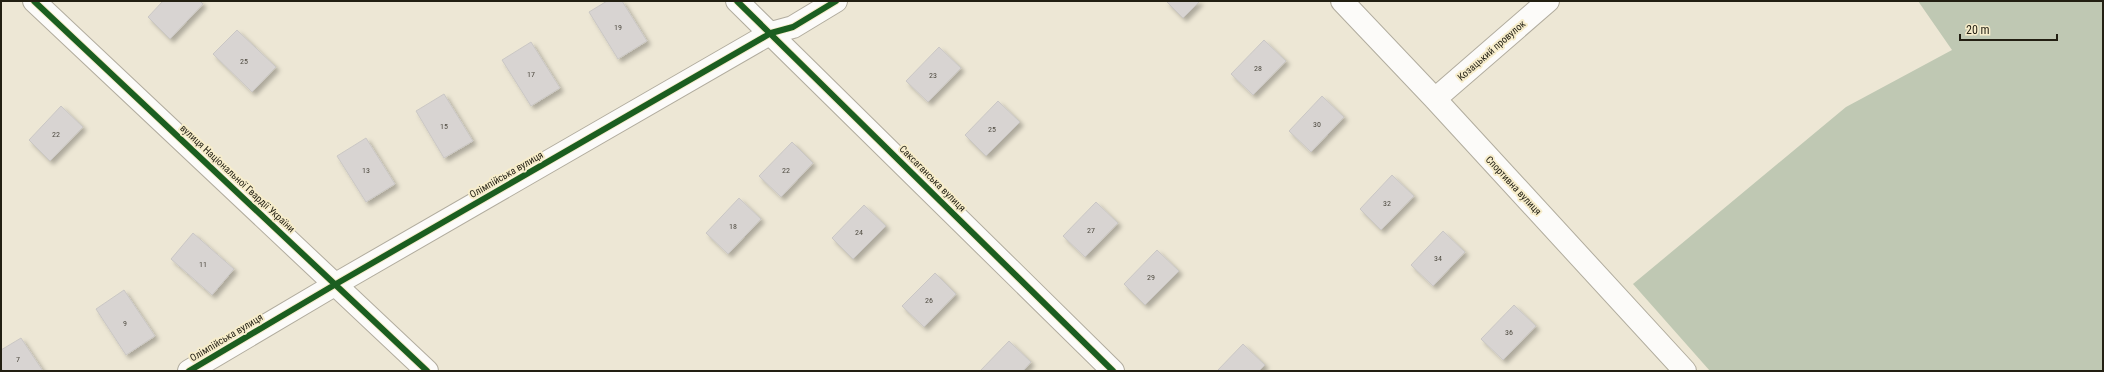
<svg xmlns="http://www.w3.org/2000/svg" width="2104" height="372" viewBox="0 0 2104 372" font-family="'Roboto Condensed',sans-serif">
	<style>
		.forest { fill: #bfc8b3 }
		.building { fill: #d8d4d2; stroke: #cac7c4; filter: url(#shadow) }
		.lines { fill: none; stroke-linecap: round; stroke-linejoin: round }
		.street-casing { stroke: #b1ac9e; stroke-width: 24 }
		.street { stroke: #fcfbf9; stroke-width: 22 }
		.cycleway-casing { stroke: #f7edcb; stroke-width: 8 }
		.cycleway { stroke: #1b5e20; stroke-width: 6 }
		.labels { text-anchor: middle; stroke-width: 4; stroke-linejoin: round; paint-order: stroke }
		.number-label { font-size: 8px; fill: #504c42 }
		.street-label { font-size: 10px; fill: #221f12; stroke: #f7edcb }
	</style>
	<defs>
		<filter id="shadow"><feDropShadow dx="3.5" dy="3.5" stdDeviation="2" flood-color="#0004"/></filter>
	</defs>
	<rect width="100%" height="100%" fill="#ede7d5"/>
	<path class="forest" d="M 1918,1 L 2103,1 L 2103,371 L 1710,371 L 1633,284 L 1846,107 L 1952,50 Z"/>
	<path class="building" d="M 163,1 L 200,1 L 203,4 L 170,39 L 148,17 Z
		M 607,1 L 622,1 L 647,41 L 618,59 L 589,12 Z
		M 1166,1 L 1200,1 L 1183,18 Z
		M 237,30 L 276,67 L 252,92 L 213,54 Z
		M 1264,40 L 1286,61 L 1253,95 L 1231,74 Z
		M 531,42 L 560,88 L 531,106 L 502,60 Z
		M 939,47 L 961,68 L 928,102 L 906,81 Z
		M 444,94 L 473,141 L 444,158 L 416,111 Z
		M 1322,96 L 1344,117 L 1311,152 L 1289,131 Z
		M 998,101 L 1020,122 L 986,156 L 965,135 Z
		M 61,106 L 83,127 L 50,161 L 29,140 Z
		M 366,138 L 395,184 L 366,202 L 337,156 Z
		M 792,142 L 813,163 L 781,197 L 759,176 Z
		M 1392,175 L 1414,196 L 1381,230 L 1360,209 Z
		M 739,198 L 761,219 L 728,254 L 706,233 Z
		M 1096,202 L 1118,223 L 1085,257 L 1063,236 Z
		M 864,205 L 886,226 L 853,259 L 832,238 Z
		M 1443,231 L 1465,252 L 1433,286 L 1411,265 Z
		M 193,233 L 234,269 L 212,295 L 171,259 Z
		M 1157,250 L 1179,271 L 1145,305 L 1124,284 Z
		M 935,273 L 956,294 L 924,327 L 902,306 Z
		M 124,290 L 155,336 L 126,355 L 96,309 Z
		M 1514,305 L 1536,326 L 1503,360 L 1481,339 Z
		M 21,338 L 43,371 L 3,371 L 1,368 L 1,350 Z
		M 1009,341 L 1031,362 L 1023,371 L 980,371 Z
		M 1243,344 L 1265,365 L 1259,371 L 1217,371 Z"/>
	<g class="lines">
		<defs>
			<path id="street" d="M 34,1 L 427,371
				M 737,1 L 1113,371
				M 1342,1 L 1435,99 L 1685,371
				M 1435,99 L 1548,1
				M 189,371 L 336,284 L 771,33 L 793,27 L 836,1"/>
		</defs>
		<use href="#street" class="street-casing"/>
		<use href="#street" class="street"/>
		<defs>
			<path id="cycleway" d="M 34,1 L 427,371
				M 737,1 L 1113,371
				M 189,371 L 336,284 L 771,33 L 793,27 L 836,1"/>
		</defs>
		<use href="#cycleway" class="cycleway-casing"/>
		<use href="#cycleway" class="cycleway"/>
	</g>
	<g class="labels">
		<g class="number-label">
			<text x="618" y="30">19</text>
			<text x="244" y="64">25</text>
			<text x="1258" y="71">28</text>
			<text x="531" y="77">17</text>
			<text x="933" y="78">23</text>
			<text x="1317" y="127">30</text>
			<text x="444" y="129">15</text>
			<text x="992" y="132">25</text>
			<text x="56" y="137">22</text>
			<text x="366" y="173">13</text>
			<text x="786" y="173">22</text>
			<text x="1387" y="206">32</text>
			<text x="733" y="229">18</text>
			<text x="1091" y="233">27</text>
			<text x="859" y="235">24</text>
			<text x="1438" y="261">34</text>
			<text x="203" y="267">11</text>
			<text x="1151" y="280">29</text>
			<text x="929" y="303">26</text>
			<text x="125" y="326">9</text>
			<text x="1509" y="335">36</text>
			<text x="18" y="362">7</text>
		</g>
		<g class="street-label">
			<text transform="translate(1491 50) rotate(-41)" y="4">Козацький провулок</text>
			<text transform="translate(506 174) rotate(-30)" y="4">Олімпійська вулиця</text>
			<text transform="translate(238 178) rotate(43)" y="4">вулиця Національної Гвардії України</text>
			<text transform="translate(933 178) rotate(45)" y="4">Саксаганська вулиця</text>
			<text transform="translate(1514 185) rotate(47)" y="4">Спортивна вулиця</text>
			<text transform="translate(226 337) rotate(-31)" y="4">Олімпійська вулиця</text>
		</g>
	</g>
	<rect width="2104" height="372" fill="none" stroke="#221f12" stroke-width="4"/>
	<path d="M1960 34v6h97v-6" fill="none" stroke="#221f12" stroke-width="2"/>
	<text x="1966" y="34" font-size="12" fill="#221f12" stroke="#f7edcb" stroke-width="3" paint-order="stroke">20 m</text>
</svg>
